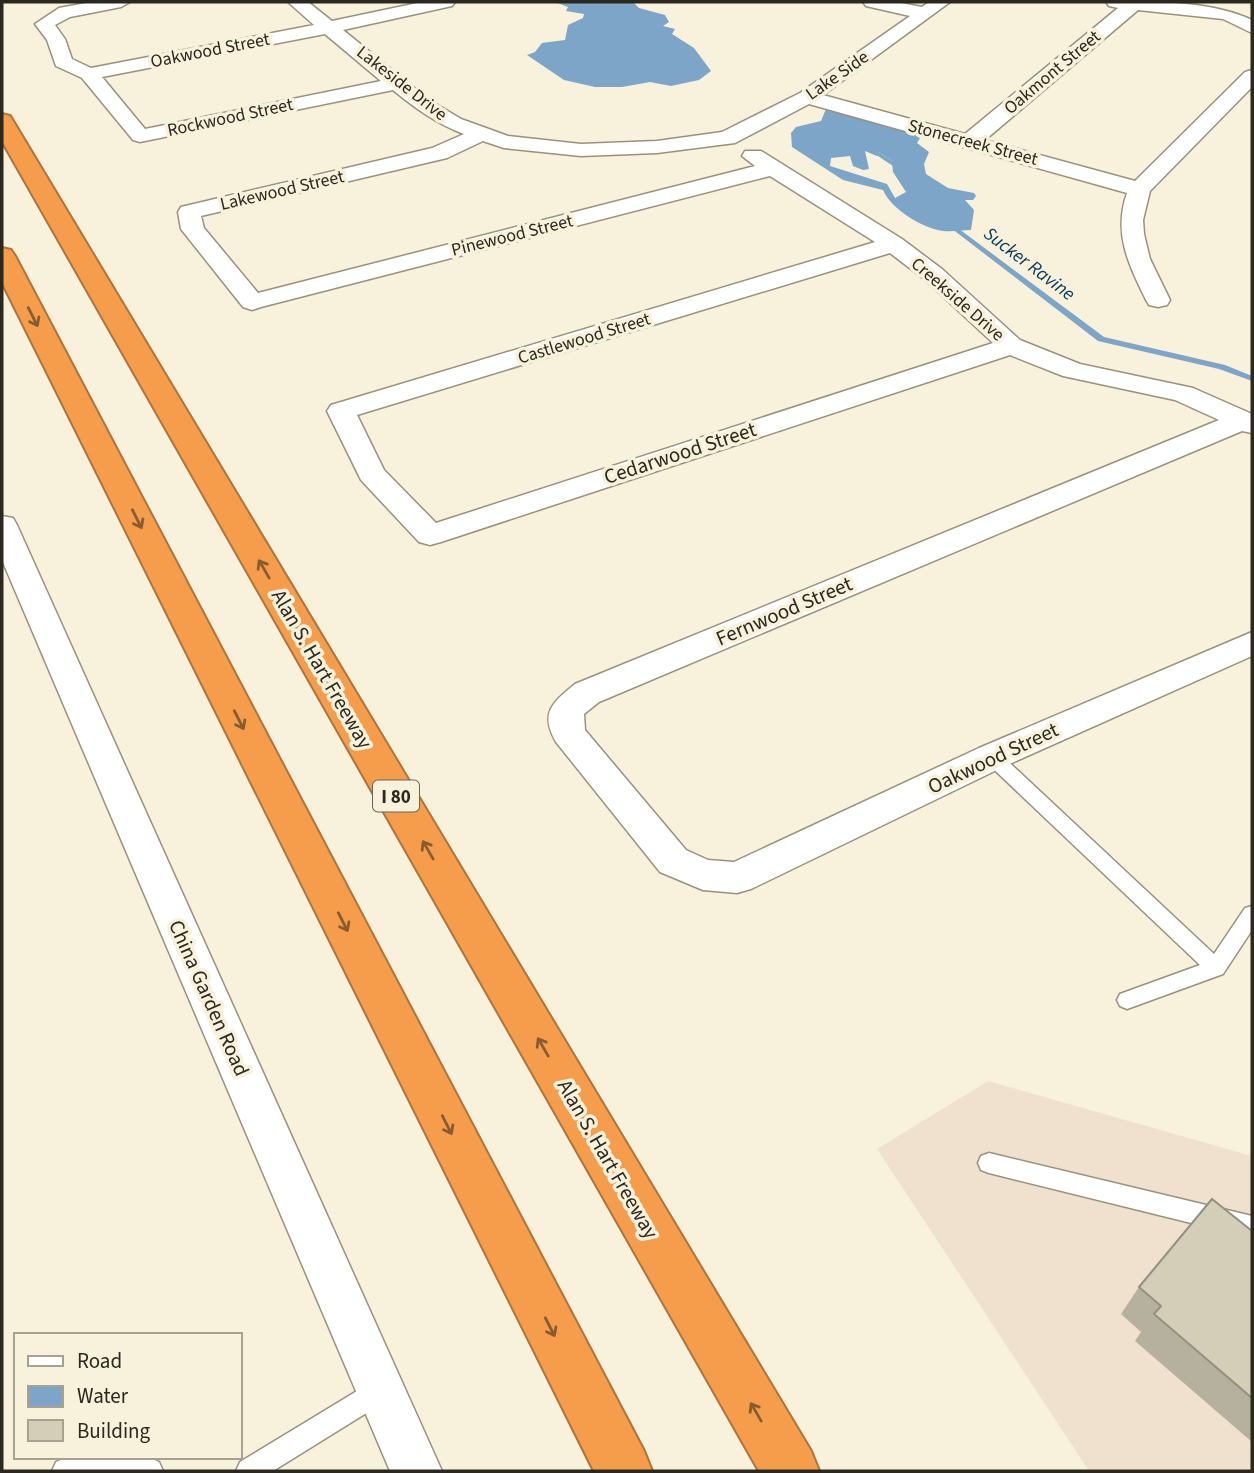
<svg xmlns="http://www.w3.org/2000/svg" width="1254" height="1473" viewBox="0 0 1254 1473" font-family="'Source Sans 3',sans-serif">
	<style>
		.commercial { fill: #f0e1ce }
		.water { fill: #7ca5c7; fill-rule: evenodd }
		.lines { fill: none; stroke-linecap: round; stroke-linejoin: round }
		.stream { fill: #7ca5c7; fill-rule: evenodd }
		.service-casing { stroke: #98917d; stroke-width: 3 }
		.minor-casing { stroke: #98917d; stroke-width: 3 }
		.motorway-casing { stroke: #ae743c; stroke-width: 4 }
		.service { fill: #fff; fill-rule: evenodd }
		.minor { fill: #fff; fill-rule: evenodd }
		.motorway { fill: #f59d4b; fill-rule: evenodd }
		.wall { fill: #b6b19e }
		.building { fill: #d4ceb8; stroke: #949081; stroke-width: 2 }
		.oneway { stroke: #865d33 }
		.labels { text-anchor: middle; stroke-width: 7; stroke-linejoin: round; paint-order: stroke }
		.far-street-label { font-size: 18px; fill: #2b2820; stroke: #f8f1db }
		.far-water-label { font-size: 19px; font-style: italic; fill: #043a5b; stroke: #f8f1db }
		.shield { fill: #f8f1db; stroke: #686458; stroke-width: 2 }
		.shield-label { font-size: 19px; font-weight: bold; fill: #2b2820 }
		.street-label { font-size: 21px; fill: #2b2820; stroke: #f8f1db }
	</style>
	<rect width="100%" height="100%" fill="#f8f1db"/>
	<path class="commercial" d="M 988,1081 L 1252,1156 L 1252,1471 L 1089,1471 L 877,1149 Z"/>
	<path class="water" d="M 555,2 L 633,2 L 639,8 L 665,15 L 669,22 L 663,26 L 675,29 L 672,34 L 694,48 L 711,71 L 699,80 L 671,86 L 650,82 L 622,87 L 595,87 L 564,80 L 527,55 L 535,52 L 542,43 L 565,40 L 568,25 L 583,18 L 584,14 L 566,11 L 568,7 Z
		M 826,109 L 923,133 L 917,143 L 929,152 L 924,164 L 926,174 L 948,188 L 974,193 L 976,196 L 973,200 L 965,200 L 974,210 L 971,230 C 962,230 952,232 943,231 C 922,228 891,209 883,190 L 843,180 L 792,147 L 791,133 L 796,127 L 821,121 ZM 865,151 L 877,156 L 879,152 L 892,161 L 893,172 L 906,192 L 895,198 L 887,184 L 830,166 L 831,158 L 850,156 L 853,166 L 863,170 L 869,169 Z"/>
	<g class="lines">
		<path class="stream" d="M 866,146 L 870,146 L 907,171 L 902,172 L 866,148 Z
			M 947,223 L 951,223 L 1104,337 L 1225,365 L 1252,376 L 1252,381 L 1219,369 L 1098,341 L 947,225 Z"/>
		<defs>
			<path id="service" d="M 992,750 L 998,752 L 1214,954 L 1245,908 L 1252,906 L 1252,930 L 1223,974 L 1127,1009 L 1120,1006 L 1117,1000 L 1120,994 L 1200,965 L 986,762 L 983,757 L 986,752 Z
				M 989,1153 L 1252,1216 L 1252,1238 L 989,1173 L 981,1170 L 978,1163 L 981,1156 Z
				M 380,1377 L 389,1381 L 393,1390 L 389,1399 L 273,1471 L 236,1471 L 240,1462 Z
				M 67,1457 L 148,1457 L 159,1462 L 163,1471 L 52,1471 L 56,1462 Z"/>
			<path id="minor" d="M 92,2 L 130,2 L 121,7 L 70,17 L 55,25 L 65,39 L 72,59 L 91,68 L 314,25 L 288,2 L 308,2 L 332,21 L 422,2 L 455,2 L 452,6 L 343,30 L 428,99 L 461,119 L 508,136 L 581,144 L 657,141 L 722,132 L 800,93 L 910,16 L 866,6 L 863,2 L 896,2 L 922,7 L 929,2 L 950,2 L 823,95 L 965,134 L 1118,8 L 1109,6 L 1106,2 C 1154,2 1209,0 1252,20 L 1252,33 L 1223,19 L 1138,10 L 985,140 L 1135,181 L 1245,72 L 1252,70 L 1252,87 L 1150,191 L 1143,220 L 1144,234 L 1150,259 L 1170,300 L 1167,305 L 1158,307 L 1149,305 L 1146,300 C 1128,263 1113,233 1127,193 L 809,104 L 735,143 L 657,153 L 581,156 L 504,148 L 483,141 L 447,158 L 201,216 L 204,228 L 258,293 L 755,166 L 742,156 L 745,151 L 761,151 L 902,239 L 942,269 L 1020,340 L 1080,364 L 1193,388 L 1252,414 L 1252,433 L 1242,431 L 599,702 L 584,714 L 585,730 L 686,850 L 708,860 L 734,862 L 979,748 L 1252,632 L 1252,656 L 1005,766 L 751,889 L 737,893 L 703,890 L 660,872 L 556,742 C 539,713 553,702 575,684 L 1219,420 L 1175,400 L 1063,376 L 1010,355 L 441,542 L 430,545 L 419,542 L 361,480 L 327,411 L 331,405 L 875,242 L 770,176 L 261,307 L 252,310 L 243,307 L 181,229 L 178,212 L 181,207 L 432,148 L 464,134 C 437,124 415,108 393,90 L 140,142 L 133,140 L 82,78 L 56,66 L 47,40 L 35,24 L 59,8 ZM 325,34 L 381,81 L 145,129 L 102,77 ZM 890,253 L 924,279 L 993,343 L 436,523 L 384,470 L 357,415 Z
				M 2,516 L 13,518 L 17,525 L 442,1471 L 390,1471 L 2,560 Z"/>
			<path id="motorway" d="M 2,114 L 10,116 L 811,1451 L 819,1471 L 759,1471 L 2,141 Z
				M 2,248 L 11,250 L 15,256 L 644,1451 L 652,1471 L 594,1471 L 2,282 Z"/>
		</defs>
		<use href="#service" class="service-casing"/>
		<use href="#minor" class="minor-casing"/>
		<use href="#motorway" class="motorway-casing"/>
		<use href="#service" class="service"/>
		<use href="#minor" class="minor"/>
		<use href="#motorway" class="motorway"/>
	</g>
	<path class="wall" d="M 1252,1231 L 1252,1442 L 1135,1341 L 1141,1332 L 1121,1314 L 1139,1287 Z"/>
	<path class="building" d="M 1212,1199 L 1252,1231 L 1252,1398 L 1154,1314 L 1161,1306 L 1139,1287 Z"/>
	<defs><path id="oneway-shaft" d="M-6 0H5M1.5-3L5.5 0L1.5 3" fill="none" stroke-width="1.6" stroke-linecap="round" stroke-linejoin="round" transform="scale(1.75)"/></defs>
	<g class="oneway">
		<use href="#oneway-shaft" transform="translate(33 317) rotate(63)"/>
		<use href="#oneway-shaft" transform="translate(137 519) rotate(63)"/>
		<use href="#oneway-shaft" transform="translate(264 569) rotate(-120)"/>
		<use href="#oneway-shaft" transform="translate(239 720) rotate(63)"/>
		<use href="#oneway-shaft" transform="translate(428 850) rotate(-120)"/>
		<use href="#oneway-shaft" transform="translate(343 922) rotate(63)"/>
		<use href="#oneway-shaft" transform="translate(543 1047) rotate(-120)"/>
		<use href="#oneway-shaft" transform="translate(447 1125) rotate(63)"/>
		<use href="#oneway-shaft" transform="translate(550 1327) rotate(63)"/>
		<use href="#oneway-shaft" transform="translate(756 1412) rotate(-120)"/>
	</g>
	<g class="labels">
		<g class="far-street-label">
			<text transform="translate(210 50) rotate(-11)" y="6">Oakwood Street</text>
			<text transform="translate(1052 72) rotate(-40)" y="6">Oakmont Street</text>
			<text transform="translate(837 75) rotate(-35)" y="6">Lake Side</text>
			<text transform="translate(402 83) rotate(38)" y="6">Lakeside Drive</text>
			<text transform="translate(230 117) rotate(-12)" y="6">Rockwood Street</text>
			<text transform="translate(973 142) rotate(15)" y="6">Stonecreek Street</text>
			<text transform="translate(282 190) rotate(-13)" y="6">Lakewood Street</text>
			<text transform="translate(512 235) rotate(-14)" y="6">Pinewood Street</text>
			<text transform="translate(958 299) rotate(41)" y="6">Creekside Drive</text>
			<text transform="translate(584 338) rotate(-17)" y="6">Castlewood Street</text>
		</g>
		<g class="far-water-label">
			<text transform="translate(1030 263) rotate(37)" y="7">Sucker Ravine</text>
		</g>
		<rect class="shield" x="373" y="780.5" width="46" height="31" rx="5"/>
		<g class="shield-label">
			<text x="396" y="803">I 80</text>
		</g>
		<g class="street-label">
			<text transform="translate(680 453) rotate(-18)" y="7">Cedarwood Street</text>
			<text transform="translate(784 611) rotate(-23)" y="7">Fernwood Street</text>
			<text transform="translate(322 669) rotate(60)" y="7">Alan S. Hart Freeway</text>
			<text transform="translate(993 758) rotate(-25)" y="7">Oakwood Street</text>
			<text transform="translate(209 998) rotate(66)" y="7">China Garden Road</text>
			<text transform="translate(608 1159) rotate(60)" y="7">Alan S. Hart Freeway</text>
		</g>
	</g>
	<rect width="1254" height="1473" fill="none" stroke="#2b2820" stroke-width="7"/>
	<rect x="14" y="1333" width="228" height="126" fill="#f8f1db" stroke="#a6a190" stroke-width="2"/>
	<rect x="28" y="1356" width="35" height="10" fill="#ffffff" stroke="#a6a190" stroke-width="2"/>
	<text x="77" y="1368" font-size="21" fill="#2b2820">Road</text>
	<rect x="28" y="1386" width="35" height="21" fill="#7ca5c7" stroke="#a6a190" stroke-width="2"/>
	<text x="77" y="1403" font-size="21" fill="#2b2820">Water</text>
	<rect x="28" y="1420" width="35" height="21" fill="#d4ceb8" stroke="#a6a190" stroke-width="2"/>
	<text x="77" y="1438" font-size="21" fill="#2b2820">Building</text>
</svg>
